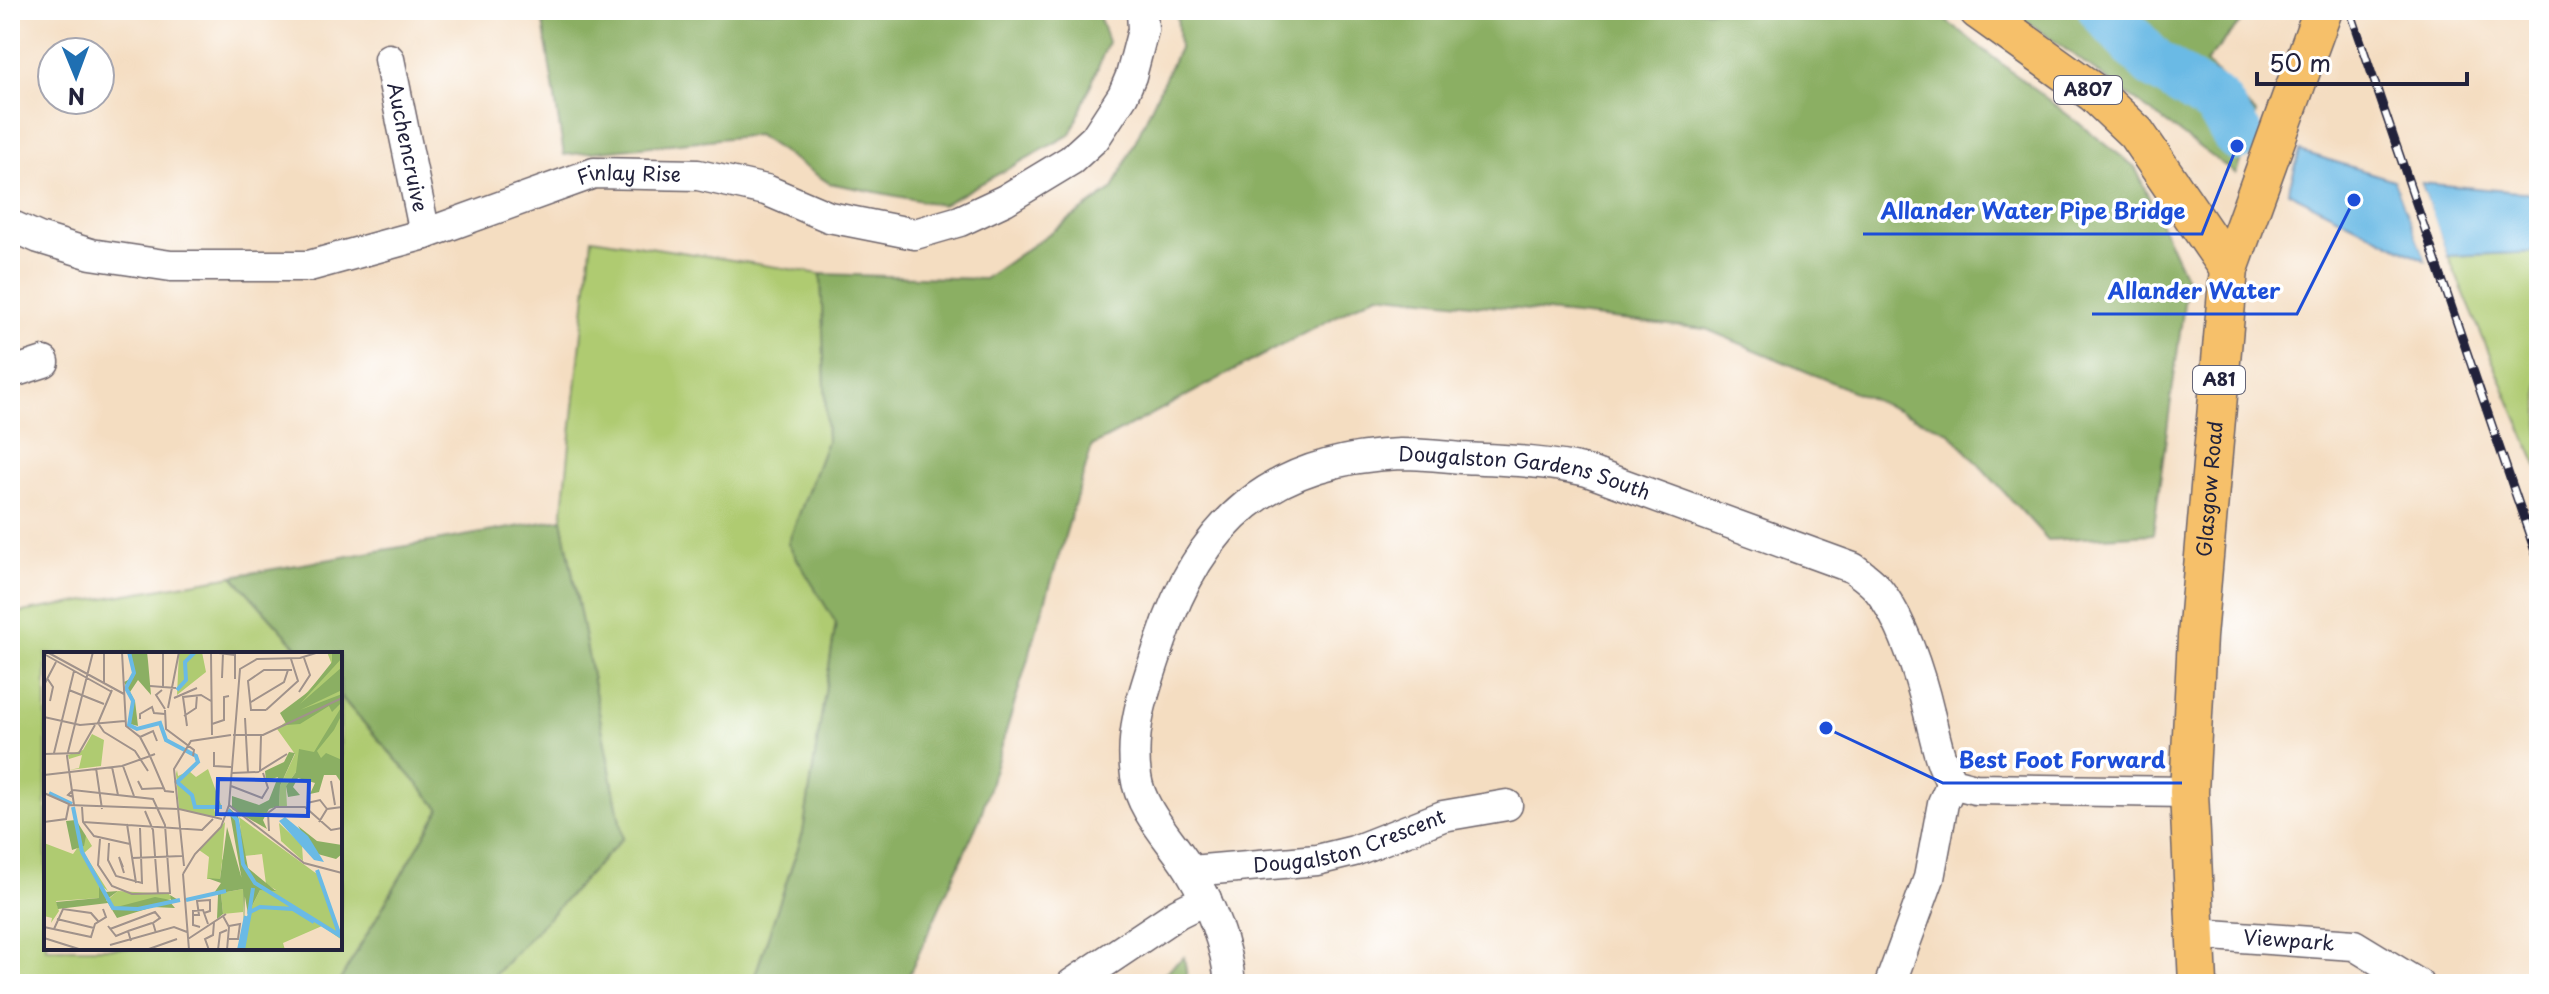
<svg xmlns="http://www.w3.org/2000/svg" width="2549" height="994" viewBox="0 0 2549 994" font-family="'Playpen Sans',sans-serif">
	<style>
		.green { fill: #afcb71; stroke: #687656; stroke-width: 2 }
		.forest { fill: #8baf63; stroke: #56684f; stroke-width: 2 }
		.water { fill: #6abae5; stroke: #466e90; stroke-width: 2 }
		.pier { fill: #f4ddc1 }
		.lines { fill: none; stroke-linecap: round; stroke-linejoin: round }
		.river { stroke: #6abae5; stroke-width: 50 }
		.minor-casing { stroke: #6c636a; stroke-width: 33 }
		.major-casing { stroke: #6c636a; stroke-width: 41 }
		.minor { stroke: #fff; stroke-width: 30 }
		.major { stroke: #f6c06b; stroke-width: 38 }
		.rail-casing { stroke: #22223b; stroke-width: 9 }
		.rail { stroke: #fff; stroke-width: 6; stroke-dasharray: 18; stroke-linecap: butt }
		.labels { text-anchor: middle; stroke-width: 7; stroke-linejoin: round; paint-order: stroke }
		.shield { fill: #fff; stroke: #646476; stroke-width: 2 }
		.shield-label { font-size: 18px; font-weight: bold; fill: #22223b }
		.street-label { font-size: 20px; fill: #22223b; stroke: #fff }
		.inset-river { fill: none; stroke: #6abae5; stroke-width: 4 }
		.inset-road { fill: none; stroke: #a0928b; stroke-width: 2 }
		.view { fill: #1d4ed8; fill-opacity: 0.15; stroke: #1d4ed8; stroke-width: 4 }
		.inset-edge { fill: none; stroke: #22223b; stroke-width: 4 }
		.leader { fill: none; stroke: #1d4ed8; stroke-width: 3 }
		.callout-dot { fill: #1d4ed8; stroke: #fff; stroke-width: 3 }
		.callout-label { font-size: 22px; text-anchor: middle; font-weight: bold; fill: #1d4ed8; stroke: #fff; stroke-width: 7; stroke-linejoin: round; paint-order: stroke }
	</style>
	<rect width="100%" height="100%" fill="#fff"/>
	<filter id="ink" filterUnits="userSpaceOnUse"><feTurbulence type="fractalNoise" baseFrequency=".0125" numOctaves="2"/><feDisplacementMap in="SourceGraphic" scale="16" xChannelSelector="R" yChannelSelector="G"/><feConvolveMatrix kernelMatrix="1 2 1 2 8 2 1 2 1" color-interpolation-filters="sRGB"/></filter>
	<filter id="wash" filterUnits="userSpaceOnUse"><feTurbulence type="fractalNoise" baseFrequency=".006" numOctaves="4" result="noise"/><feDisplacementMap in="SourceGraphic" scale="32" xChannelSelector="R" yChannelSelector="G"/><feGaussianBlur stdDeviation="1.8" result="paint"/><feColorMatrix in="noise" values="0 0 0 0 0 0 0 0 0 0 0 0 0 0 0 0 0 1.4 0 .05"/><feComposite in="paint" operator="in"/></filter>
	<g filter="url(#wash)">
		<rect width="100%" height="100%" fill="#f4ddc1"/>
		<path class="green" d="M 592,238 L 821,274 L 827,441 L 788,544 L 836,622 L 803,833 L 752,984 L 486,984 L 623,838 L 562,519 Z
			M 2539,252 L 2539,470 L 2448,256 Z
			M 233,576 L 303,654 L 46,654 L 46,948 L 340,948 L 340,696 L 440,809 L 338,984 L 56,984 L 10,971 L 10,614 Z"/>
		<path class="forest" d="M 541,10 L 1097,10 L 1108,42 L 1071,134 L 942,205 L 829,183 L 757,135 L 564,155 Z
			M 1177,10 L 1932,10 L 2135,167 L 2187,281 L 2153,534 L 2048,540 L 1949,432 L 1706,329 L 1378,294 L 1092,446 L 980,818 L 905,984 L 752,984 L 803,833 L 836,623 L 788,544 L 827,441 L 821,274 L 984,279 L 1113,189 L 1179,48 Z
			M 2012,10 L 2251,10 L 2206,62 L 2256,114 L 2236,174 Z
			M 562,519 L 623,838 L 486,984 L 338,984 L 440,809 L 340,696 L 340,654 L 303,654 L 233,576 Z
			M 1184,957 L 1188,984 L 1151,984 Z
			M 10,971 L 56,984 L 10,984 Z"/>
		<path class="water" d="M 2300,151 L 2394,180 L 2426,261 L 2288,192 Z
			M 2421,183 L 2539,194 L 2539,252 L 2447,256 Z"/>
		<path class="pier" d="M 2393,176 L 2398,179 L 2430,260 L 2426,261 Z
			M 2419,179 L 2434,217 L 2447,256 L 2444,257 L 2417,184 Z"/>
		<g class="lines">
			<path class="river" d="M 2103,10 L 2154,64 L 2217,103 L 2238,136"/>
		</g>
	</g>
	<g filter="url(#ink)">
		<g class="lines">
			<defs>
				<g id="minor">
					<path id="s1" d="M 389,59 L 425,234"/>
					<path id="s2" d="M 10,225 L 39,238 L 91,254 L 171,266 L 309,266 L 425,234 L 594,173 L 698,175 L 766,190 L 829,217 L 915,234 L 960,221 L 1005,200 L 1071,160 L 1095,138 L 1123,95 L 1131,76 L 1143,30 L 1142,10"/>
					<path d="M 10,373 L 44,362"/>
					<path id="s3" d="M 1191,871 L 1317,860 L 1354,851 L 1443,816 L 1507,805"/>
					<path id="s4" d="M 2197,934 L 2354,945 L 2418,984"/>
					<path d="M 1072,984 L 1178,913 L 1206,899"/>
					<path id="s5" d="M 1230,984 C 1227,946 1210,903 1190,870 C 1173,842 1140,810 1136,776 C 1129,729 1146,685 1161,641 C 1200,521 1272,459 1400,454 C 1420,454 1441,456 1461,458 C 1503,460 1545,461 1587,471 L 1853,568 C 1861,574 1870,580 1877,588 C 1902,618 1920,675 1929,713 C 1935,736 1939,762 1952,783 L 1975,789 L 2189,792"/>
					<path d="M 1890,984 L 1929,878 L 1943,803 L 1952,783"/>
				</g>
				<g id="major">
					<path d="M 1978,10 L 2094,93 L 2136,133 L 2229,269"/>
					<path id="s6" d="M 2198,984 L 2189,792 L 2197,637 L 2229,269 L 2323,10"/>
				</g>
			</defs>
			<use href="#minor" class="minor-casing"/>
			<use href="#major" class="major-casing"/>
			<use href="#minor" class="minor"/>
			<use href="#major" class="major"/>
			<defs>
				<path id="rail" d="M 2350,10 L 2539,563"/>
			</defs>
			<use href="#rail" class="rail-casing"/>
			<use href="#rail" class="rail"/>
		</g>
	</g>
	<g class="labels">
		<g class="shield">
			<rect x="2054" y="76" width="68" height="28" rx="6"/>
			<rect x="2193" y="366" width="52" height="28" rx="6"/>
		</g>
		<g class="shield-label">
			<text x="2088" y="96">A807</text>
			<text x="2219" y="386">A81</text>
		</g>
		<g class="street-label">
			<text dy="7" stroke="none"><textPath href="#s1" startOffset="90">Auchencruive</textPath></text>
			<text dy="7" stroke="none"><textPath href="#s2" startOffset="640">Finlay Rise</textPath></text>
			<text dy="7" stroke="none"><textPath href="#s5" startOffset="824">Dougalston Gardens South</textPath></text>
			<text dy="7" stroke="none"><textPath href="#s6" startOffset="496">Glasgow Road</textPath></text>
			<text dy="7" stroke="none"><textPath href="#s3" startOffset="162">Dougalston Crescent</textPath></text>
			<text dy="7" stroke="none"><textPath href="#s4" startOffset="92">Viewpark</textPath></text>
		</g>
	</g>
	<g transform="translate(44 652)">
		<rect width="298" height="298" fill="#f4ddc1"/>
		<path d="M 135,0 L 158,0 L 162,20 L 133,43 ZM 283,0 L 288,0 L 289,11 L 298,3 L 298,120 L 294,114 L 252,120 L 242,134 L 243,155 L 235,154 L 236,134 L 251,102 L 233,77 L 256,58 L 255,49 L 288,13 ZM 48,82 L 60,88 L 57,114 L 25,118 L 35,116 L 38,103 L 25,107 L 24,103 L 39,98 ZM 164,117 L 177,153 L 170,155 L 172,166 L 135,157 L 132,122 L 133,118 L 134,124 L 145,119 L 152,125 ZM 195,165 L 273,222 L 298,288 L 278,274 L 239,291 L 241,298 L 198,298 L 204,262 L 216,238 L 232,238 L 222,232 L 218,202 L 200,204 ZM 181,170 L 178,208 L 186,199 L 193,223 L 182,224 L 178,210 L 176,227 L 163,227 L 165,205 L 155,198 ZM 235,171 L 258,193 L 259,209 L 237,189 ZM 42,184 L 48,194 L 40,201 L 64,239 L 56,233 L 56,246 L 12,249 L 15,259 L 7,271 L 8,266 L 0,264 L 0,191 L 29,202 ZM 199,237 L 199,260 L 179,262 L 177,241 ZM 74,239 L 125,242 L 128,247 L 69,256 L 62,249 Z" fill="#afcb71"/>
		<path d="M 86,0 L 103,0 L 104,9 L 107,43 L 94,28 L 86,40 L 91,49 L 94,74 L 86,72 L 90,48 L 80,30 L 90,25 ZM 288,0 L 298,0 L 298,6 L 256,52 L 298,15 L 298,38 L 256,58 L 298,42 L 298,50 L 288,60 L 285,54 L 256,72 L 243,73 L 236,61 L 264,40 L 288,10 ZM 298,54 L 298,62 L 290,78 L 273,99 L 277,106 L 282,101 L 298,108 L 298,132 L 292,123 L 280,123 L 275,140 L 266,142 L 271,131 L 254,126 L 249,135 L 256,143 L 244,145 L 242,134 L 252,120 L 255,97 L 270,100 ZM 245,100 L 251,101 L 236,134 L 235,154 L 225,157 L 219,168 L 223,177 L 188,157 L 188,144 L 215,153 L 225,148 L 234,125 L 222,129 L 221,119 L 240,110 ZM 185,156 L 194,164 L 204,216 L 232,239 L 216,238 L 204,262 ZM 32,168 L 42,184 L 40,194 L 28,198 L 22,169 ZM 254,174 L 273,189 L 298,193 L 298,202 L 292,207 L 270,201 ZM 183,175 L 201,238 L 200,280 L 199,237 L 177,241 L 179,262 L 173,267 L 174,243 L 170,241 L 177,231 L 163,226 L 176,227 ZM 55,231 L 61,240 L 74,239 L 62,248 L 69,256 L 111,245 L 127,248 L 126,243 L 136,249 L 126,250 L 131,256 L 109,255 L 73,266 L 64,251 L 14,257 L 12,250 L 55,246 Z" fill="#8baf63"/>
		<path d="M 241,165 L 264,184 L 280,210 L 270,208 L 235,169 Z" fill="#6abae5"/>
		<path class="inset-river" d="M 85,0 L 90,21 L 82,36 L 89,49 L 85,73 L 93,77 L 116,71 L 122,88 L 152,104 L 154,110 L 133,130 L 148,143 L 151,155 L 178,155M 133,38 L 142,28 L 141,10 L 151,0M 5,141 L 28,152M 29,155 L 38,200 L 69,256 L 94,257 L 136,248M 184,158 L 193,168 L 199,212 L 211,231 L 298,285M 273,218 L 296,284M 142,248 L 182,239M 205,262 L 209,236M 195,298 L 202,264M 199,298 L 206,260 L 216,255 L 249,257 L 270,270"/>
		<path class="inset-road" d="M 3,0 L 80,42M 78,0 L 82,74 L 96,85 L 106,104 L 111,102M 166,0 L 191,3 L 191,27M 167,1 L 168,83M 0,2 L 68,40M 3,26 L 9,35 L 6,49M 178,26 L 179,1M 60,31 L 60,0M 0,33 L 12,10M 106,34 L 132,36M 119,35 L 119,0M 25,38 L 60,52M 118,38 L 112,43 L 121,57M 255,40 L 266,23 L 260,6M 130,46 L 153,36M 207,50 L 240,30 L 244,18M 124,56 L 135,0M 121,58 L 122,77 L 150,98 L 149,104M 222,58 L 207,58 L 204,29 L 220,18 L 248,18M 222,58 L 254,29 L 247,7M 140,64 L 152,56 L 153,43M 0,65 L 36,73 L 81,69M 201,66 L 204,121M 96,67 L 96,62 L 108,55 L 110,61 L 121,62M 168,72 L 180,68 L 180,45 L 185,44M 143,74 L 139,45 L 157,43 L 167,49M 60,80 L 91,99 L 104,119M 60,80 L 54,71 L 68,38M 189,83 L 219,83 L 298,46M 96,85 L 109,79 L 113,89M 170,100 L 170,114 L 187,115M 10,101 L 30,19M 0,102 L 35,101 L 51,73M 79,114 L 90,144M 68,115 L 74,143M 52,116 L 58,157M 216,119 L 217,84M 188,121 L 214,120 L 243,102M 0,123 L 78,114 L 106,104 L 121,139 L 130,140M 94,129 L 98,137 L 119,136M 287,129 L 291,153M 187,134 L 218,146 L 224,136 L 219,121M 0,141 L 25,152 L 22,167 L 0,170M 29,145 L 24,143 L 29,138 L 109,147 L 121,173 L 126,241 L 88,242 L 68,234 L 54,213 L 56,187M 263,151 L 276,148 L 283,157M 25,153 L 135,157 L 178,167M 30,153 L 23,104 L 49,0M 185,153 L 260,211 L 298,221M 38,155 L 39,170 L 50,184 L 86,192M 101,159 L 109,178 L 114,242M 39,170 L 158,178 L 169,167M 275,170 L 283,157 L 298,155M 83,172 L 92,231M 225,179 L 224,161 L 232,155 L 261,155 L 287,178 L 298,176M 65,191 L 64,208 L 72,224 L 98,231 L 96,176M 88,206 L 138,204M 140,214 L 130,117 L 147,89 L 187,83M 79,215 L 75,205 L 80,221M 139,222 L 151,202 L 177,175 L 185,153 L 196,17 L 213,7 L 256,6 L 275,0M 139,222 L 145,298M 149,263 L 155,263 L 153,249 L 166,248 L 166,259 L 160,261M 179,264 L 185,275 L 183,298M 13,267 L 50,276M 64,274 L 72,284 L 84,279 L 87,289M 185,274 L 196,272 L 194,287 L 185,287M 0,275 L 47,285 L 51,272 L 62,265 L 59,257M 156,275 L 149,273 L 149,259 L 159,258 L 164,272M 10,277 L 19,257 L 47,261 L 54,269M 66,277 L 111,260 L 116,266 L 109,271 L 112,281M 84,279 L 108,271M 0,286 L 38,298M 144,287 L 182,262M 66,293 L 130,275 L 143,280M 102,298 L 133,287M 165,298 L 161,287 L 169,283 L 170,270M 174,298 L 176,281 L 183,278"/>
		<path class="view" d="M 174,127 L 265,129 L 264,164 L 173,162 Z"/>
		<rect width="298" height="298" class="inset-edge"/>
	</g>
	<path class="leader" d="M2237 146L2202 234H1863M2354 200L2297 314H2092M1826 728L1943 783H2182"/>
	<g class="callout-dot">
		<circle cx="2237" cy="146" r="8"/>
		<circle cx="2354" cy="200" r="8"/>
		<circle cx="1826" cy="728" r="8"/>
	</g>
	<g class="callout-label">
		<text x="2033" y="219">Allander Water Pipe Bridge</text>
		<text x="2194" y="299">Allander Water</text>
		<text x="2062" y="768">Best Foot Forward</text>
	</g>
	<rect width="2549" height="994" fill="none" stroke="#fff" stroke-width="40"/>
	<g transform="translate(76 76) rotate(179)"><circle r="38" fill="#ffffff" stroke="#a7a7b1" stroke-width="2"/>
	<path d="M0-6L14 30L0 20L-14 30Z" fill="#1f6fb2"/>
	<text y="-12" font-size="22" font-weight="bold" text-anchor="middle" fill="#22223b">N</text>
	</g>
	<path d="M2257 72v12h210v-12" fill="none" stroke="#22223b" stroke-width="4"/>
	<text x="2269" y="72" font-size="24" fill="#22223b" stroke="#ffffff" stroke-width="6" paint-order="stroke">50 m</text>
</svg>
